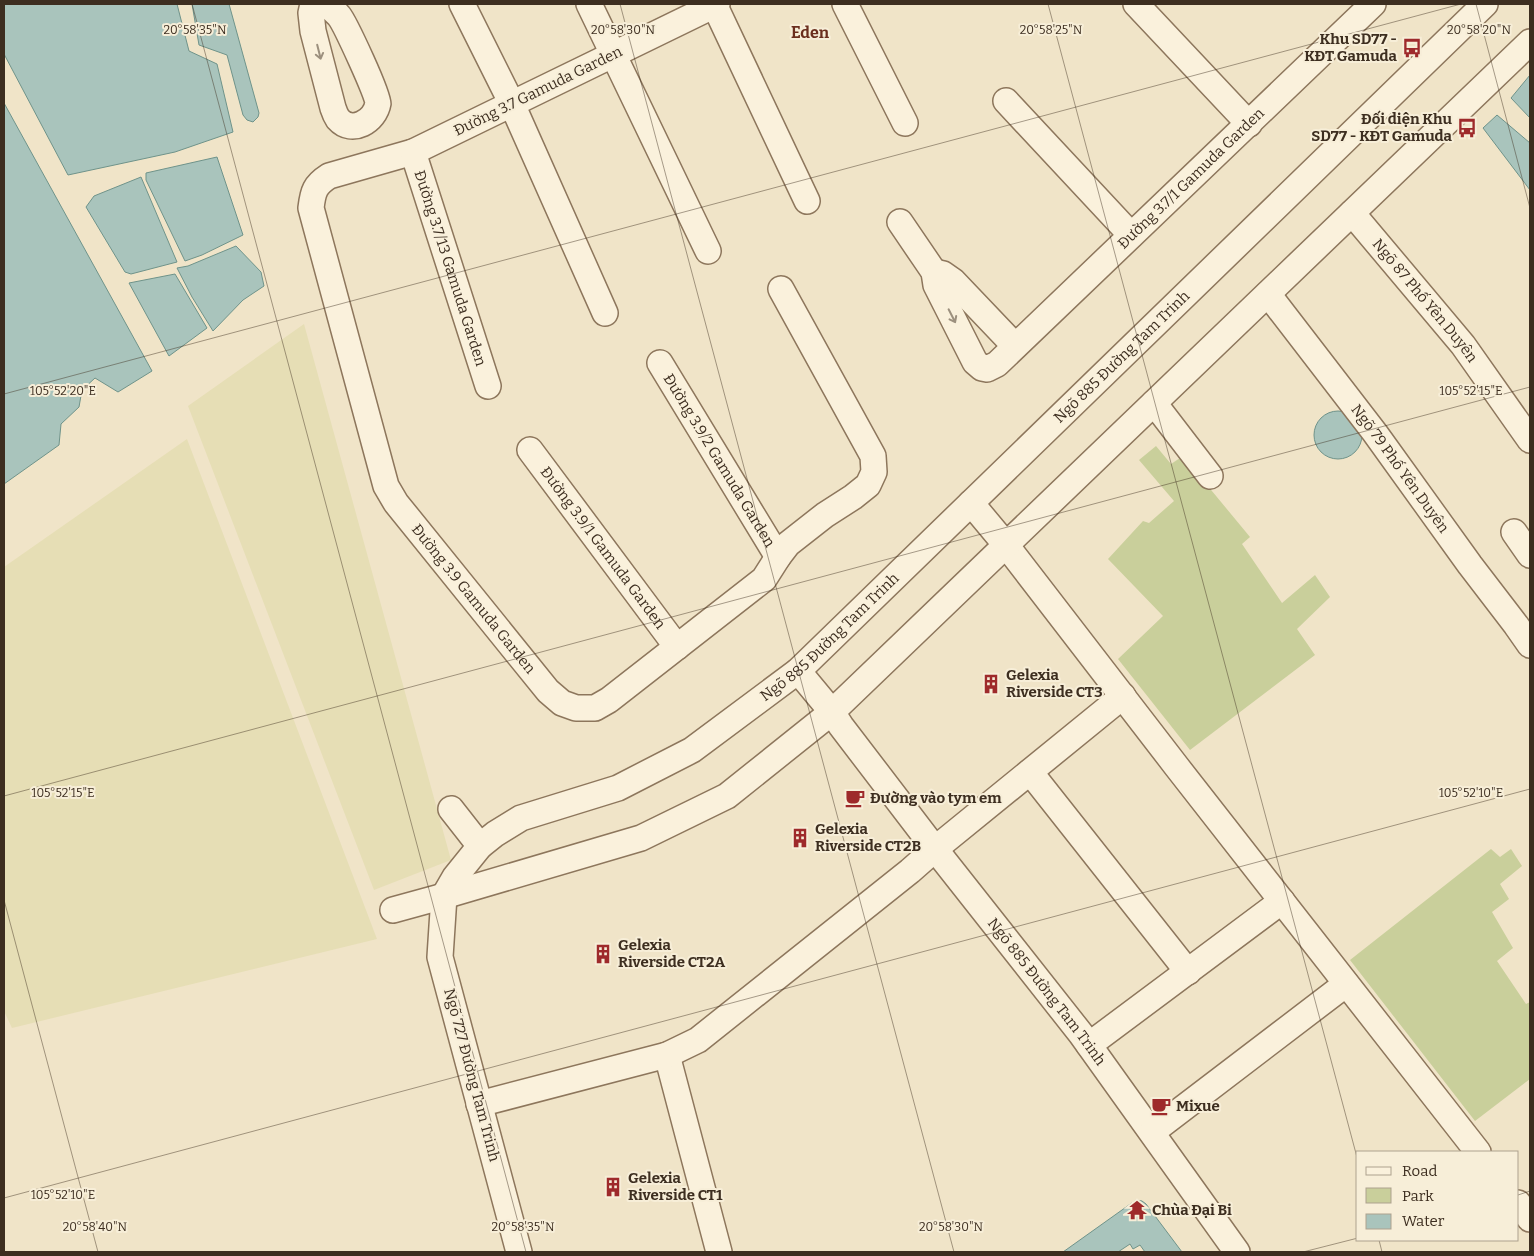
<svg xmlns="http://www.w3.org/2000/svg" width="1534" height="1256" viewBox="0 0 1534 1256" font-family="Bitter,serif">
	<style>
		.farmland { fill: #e6deb5 }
		.green { fill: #c9cf9b }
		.water { fill: #a9c4bc; stroke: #6f938a }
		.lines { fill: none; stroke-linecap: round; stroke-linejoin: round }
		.minor-casing { stroke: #8d765c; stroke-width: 28 }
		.minor { stroke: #faf1dc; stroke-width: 25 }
		.oneway { stroke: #9c907e }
		.ticks { fill: none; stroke: #3d2e20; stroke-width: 1; stroke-opacity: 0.45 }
		.labels { text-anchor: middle; stroke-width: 4; stroke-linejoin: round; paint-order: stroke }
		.poi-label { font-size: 15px; font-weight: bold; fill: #3d2e20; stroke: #f7eed8; text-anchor: start }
		.street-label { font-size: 15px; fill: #3d2e20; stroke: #f7eed8 }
		.neighbourhood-label { font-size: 16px; font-weight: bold; fill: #6b2e1e; stroke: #f7eed8 }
		.ticks-label { font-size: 12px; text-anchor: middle; fill: #3d2e20; stroke: #f7eed8; stroke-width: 4; stroke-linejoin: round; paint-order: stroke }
	</style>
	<rect width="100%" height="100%" fill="#f0e4c8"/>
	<path class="farmland" d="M 304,324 L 451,860 L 374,890 L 188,406 Z
		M 187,439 L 377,939 L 12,1028 L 4,1011 L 4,567 Z"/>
	<path class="green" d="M 1156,446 L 1171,464 L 1183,456 L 1250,537 L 1242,544 L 1282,603 L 1315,575 L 1330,597 L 1297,629 L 1315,655 L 1190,750 L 1118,659 L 1163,616 L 1108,559 L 1143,521 L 1149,523 L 1174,501 L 1139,460 Z
		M 1491,849 L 1500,857 L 1511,849 L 1522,866 L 1500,884 L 1509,899 L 1492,912 L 1513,948 L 1497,961 L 1526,1004 L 1530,1002 L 1530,1079 L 1475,1121 L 1350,960 Z"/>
	<path class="water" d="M 4,4 L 177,4 L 189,51 L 217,64 L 233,132 L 175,152 L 68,175 L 4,54 Z
		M 192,4 L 229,4 L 259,113 L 258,117 L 253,122 L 247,120 L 243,115 L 227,55 L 199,45 Z
		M 1530,75 L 1530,118 L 1511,98 Z
		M 4,103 L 152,371 L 118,392 L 95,378 L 82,390 L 79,407 L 61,424 L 59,445 L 4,484 Z
		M 1497,115 L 1530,143 L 1530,190 L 1483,128 Z
		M 217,157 L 243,235 L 202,255 L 185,261 L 146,180 L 146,173 Z
		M 141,177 L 177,262 L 131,274 L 125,272 L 86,207 L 94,196 Z
		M 236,246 L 261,272 L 264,286 L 243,300 L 213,331 L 192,297 L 177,268 L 188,266 Z
		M 175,274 L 207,328 L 169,356 L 129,283 Z
		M1314 435a24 24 0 1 1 48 0a24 24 0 1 1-48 0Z
		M 1136,1200 L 1142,1201 L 1146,1204 L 1182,1252 L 1145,1252 L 1140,1245 L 1133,1249 L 1130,1244 L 1118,1252 L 1063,1252 Z"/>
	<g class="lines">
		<defs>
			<g id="minor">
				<path d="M 313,4 L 311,13 L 313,31 L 333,108 C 334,111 336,116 338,119 C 352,135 375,121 378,103 C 379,97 345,23 339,16 C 335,11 330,7 324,4"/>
				<path d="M 462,4 L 512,104 L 605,313"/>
				<path d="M 589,4 L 708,251"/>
				<path d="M 714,4 L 807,201"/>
				<path id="s1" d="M 717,4 L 413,152 L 329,176 C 315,185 313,191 311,208 L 386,486 L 396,503 L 548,691 L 562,703 L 576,708 L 595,708 L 609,700 L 764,579 L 778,557 L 788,544 L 825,515 L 853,497 L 868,485 L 874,472 L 873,456 L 781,289"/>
				<path d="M 845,4 L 905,123"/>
				<path d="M 1136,4 L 1249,124"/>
				<path d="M 1006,101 L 1131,235"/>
				<path id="s2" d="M 413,152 L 488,386"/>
				<path id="s3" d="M 1352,213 L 1463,345 L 1530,440"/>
				<path id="s4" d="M 900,222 L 934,272 L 936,285 L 975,362 L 982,368 L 987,369 L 997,364 L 1373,4"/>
				<path d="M 934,272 L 943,274 L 953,281 L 1015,346"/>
				<path id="s5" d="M 1268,294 L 1375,433 L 1470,565 L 1516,625 L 1530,645"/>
				<path id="s6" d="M 660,363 L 778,557"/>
				<path d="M 1154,403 L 1210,476"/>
				<path id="s7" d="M 530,450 L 677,647"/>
				<path d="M 971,503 L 1006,545 L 1177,767 L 1478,1152"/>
				<path d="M 1514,532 L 1530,555"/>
				<path id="s8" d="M 798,671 L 832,712 L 841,726 L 935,849 L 1081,1034 L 1237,1252"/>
				<path d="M 1030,772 L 1188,972"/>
				<path d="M 451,809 L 480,846"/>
				<path d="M 393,910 L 444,896 L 641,838 L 727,796 L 832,712 L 1530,42"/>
				<path d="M 1089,1045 L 1282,901"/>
				<path d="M 667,1055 L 719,1252"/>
				<path d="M 479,1104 L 667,1055 L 698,1040 L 910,871 L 935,849 L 1123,696"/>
				<path d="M 1152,1132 L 1346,984"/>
				<path d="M 1518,1203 L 1530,1219"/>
				<path id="s9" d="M 519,1252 L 440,957 L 444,896 L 455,877 L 480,846 L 495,834 L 521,818 L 618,788 L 692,750 L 798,671 L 1485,4"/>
			</g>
		</defs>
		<use href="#minor" class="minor-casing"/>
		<use href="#minor" class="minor"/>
	</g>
	<defs><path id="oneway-shaft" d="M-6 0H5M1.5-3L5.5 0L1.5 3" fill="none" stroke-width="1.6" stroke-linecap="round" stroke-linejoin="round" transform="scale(1.25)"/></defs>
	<g class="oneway">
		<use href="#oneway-shaft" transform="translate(319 52) rotate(76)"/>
		<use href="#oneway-shaft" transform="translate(952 316) rotate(63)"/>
	</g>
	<path class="ticks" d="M 192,4 L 526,1252M 620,4 L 954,1252M 1048,4 L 1358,1161M 1476,4 L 1530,208M 4,394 L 1461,4M 4,796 L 1530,387M 4,900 L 98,1252M 1518,1195 L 1530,1191M 4,1198 L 1530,789M 1379,1240 L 1382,1252M 1303,1252 L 1358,1238"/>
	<defs>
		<symbol id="bus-bare" viewBox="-9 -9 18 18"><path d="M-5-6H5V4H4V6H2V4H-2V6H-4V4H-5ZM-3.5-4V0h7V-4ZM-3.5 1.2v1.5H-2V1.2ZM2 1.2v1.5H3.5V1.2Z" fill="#9e2a2b" stroke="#f7eed8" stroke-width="2.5" paint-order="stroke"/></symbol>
		<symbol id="building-bare" viewBox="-9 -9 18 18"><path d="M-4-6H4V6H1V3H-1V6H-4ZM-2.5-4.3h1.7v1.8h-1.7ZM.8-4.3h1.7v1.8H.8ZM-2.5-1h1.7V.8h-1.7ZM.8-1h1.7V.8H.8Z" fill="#9e2a2b" stroke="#f7eed8" stroke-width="2.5" paint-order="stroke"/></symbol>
		<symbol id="cafe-bare" viewBox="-9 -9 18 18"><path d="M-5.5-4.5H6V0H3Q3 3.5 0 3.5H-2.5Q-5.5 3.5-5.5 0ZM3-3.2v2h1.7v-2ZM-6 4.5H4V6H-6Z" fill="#9e2a2b" stroke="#f7eed8" stroke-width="2.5" paint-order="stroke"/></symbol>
		<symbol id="temple-bare" viewBox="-9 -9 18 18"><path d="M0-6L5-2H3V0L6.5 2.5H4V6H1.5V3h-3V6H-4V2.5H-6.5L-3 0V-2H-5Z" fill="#9e2a2b" stroke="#f7eed8" stroke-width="2.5" paint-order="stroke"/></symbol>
	</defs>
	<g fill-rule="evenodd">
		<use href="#bus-bare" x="1398" y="34" width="28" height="28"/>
		<use href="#bus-bare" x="1453" y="114" width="28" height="28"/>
		<use href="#building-bare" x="977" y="670" width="28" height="28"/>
		<use href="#cafe-bare" x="841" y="784" width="28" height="28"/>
		<use href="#building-bare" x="786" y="824" width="28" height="28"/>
		<use href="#building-bare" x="589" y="940" width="28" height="28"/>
		<use href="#cafe-bare" x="1147" y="1092" width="28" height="28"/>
		<use href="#building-bare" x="599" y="1173" width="28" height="28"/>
		<use href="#temple-bare" x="1123" y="1196" width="28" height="28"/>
	</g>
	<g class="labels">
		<g class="poi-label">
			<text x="1397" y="44" text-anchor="end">Khu SD77 -<tspan x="1397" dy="17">KĐT Gamuda</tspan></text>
			<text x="1452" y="124" text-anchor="end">Đối diện Khu<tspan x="1452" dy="17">SD77 - KĐT Gamuda</tspan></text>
			<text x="1006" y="680">Gelexia<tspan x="1006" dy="17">Riverside CT3</tspan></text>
			<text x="870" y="803">Đường vào tym em</text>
			<text x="815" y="834">Gelexia<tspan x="815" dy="17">Riverside CT2B</tspan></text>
			<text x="618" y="950">Gelexia<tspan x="618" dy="17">Riverside CT2A</tspan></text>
			<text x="1176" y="1111">Mixue</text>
			<text x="628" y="1183">Gelexia<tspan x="628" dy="17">Riverside CT1</tspan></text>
			<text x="1152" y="1215">Chùa Đại Bi</text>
		</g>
		<g class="street-label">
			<text transform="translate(538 91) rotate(-26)" y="5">Đường 3.7 Gamuda Garden</text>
			<text dy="5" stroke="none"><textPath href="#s4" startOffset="454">Đường 3.7/1 Gamuda Garden</textPath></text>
			<text dy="5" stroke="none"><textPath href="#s2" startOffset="122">Đường 3.7/13 Gamuda Garden</textPath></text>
			<text dy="5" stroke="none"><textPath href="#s3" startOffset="114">Ngõ 87 Phố Yên Duyên</textPath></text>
			<text dy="5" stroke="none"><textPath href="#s9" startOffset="1246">Ngõ 885 Đường Tam Trinh</textPath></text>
			<text dy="5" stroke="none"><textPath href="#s6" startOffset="114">Đường 3.9/2 Gamuda Garden</textPath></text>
			<text dy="5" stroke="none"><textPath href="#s5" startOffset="219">Ngõ 79 Phố Yên Duyên</textPath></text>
			<text dy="5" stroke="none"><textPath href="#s7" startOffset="122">Đường 3.9/1 Gamuda Garden</textPath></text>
			<text dy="5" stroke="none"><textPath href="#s1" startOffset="895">Đường 3.9 Gamuda Garden</textPath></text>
			<text dy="5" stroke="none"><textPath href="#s9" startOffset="841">Ngõ 885 Đường Tam Trinh</textPath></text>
			<text dy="5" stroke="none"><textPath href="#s8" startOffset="406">Ngõ 885 Đường Tam Trinh</textPath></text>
			<text transform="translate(472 1075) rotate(75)" y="5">Ngõ 727 Đường Tam Trinh</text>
		</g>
		<g class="neighbourhood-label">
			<text x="810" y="38">Eden</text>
		</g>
	</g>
	<g class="ticks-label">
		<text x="195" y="34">20°58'35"N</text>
		<text x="623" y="34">20°58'30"N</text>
		<text x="1051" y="34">20°58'25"N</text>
		<text x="1479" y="34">20°58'20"N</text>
		<text x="63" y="395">105°52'20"E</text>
		<text x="1471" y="395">105°52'15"E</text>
		<text x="63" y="797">105°52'15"E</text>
		<text x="1471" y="797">105°52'10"E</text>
		<text x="63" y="1199">105°52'10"E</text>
		<text x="95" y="1231">20°58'40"N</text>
		<text x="523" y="1231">20°58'35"N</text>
		<text x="951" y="1231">20°58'30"N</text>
	</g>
	<rect width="1534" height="1256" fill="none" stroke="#3d2e20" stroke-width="10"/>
	<rect x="1356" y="1151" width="162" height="90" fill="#f7eed8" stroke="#ada18e"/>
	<rect x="1366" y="1167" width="25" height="8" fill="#faf1dc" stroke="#ada18e"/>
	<text x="1402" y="1176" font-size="15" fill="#3d2e20">Road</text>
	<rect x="1366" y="1188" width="25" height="15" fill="#c9cf9b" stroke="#ada18e"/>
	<text x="1402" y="1201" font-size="15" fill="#3d2e20">Park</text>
	<rect x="1366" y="1214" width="25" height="15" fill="#a9c4bc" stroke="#ada18e"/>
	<text x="1402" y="1226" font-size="15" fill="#3d2e20">Water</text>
</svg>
